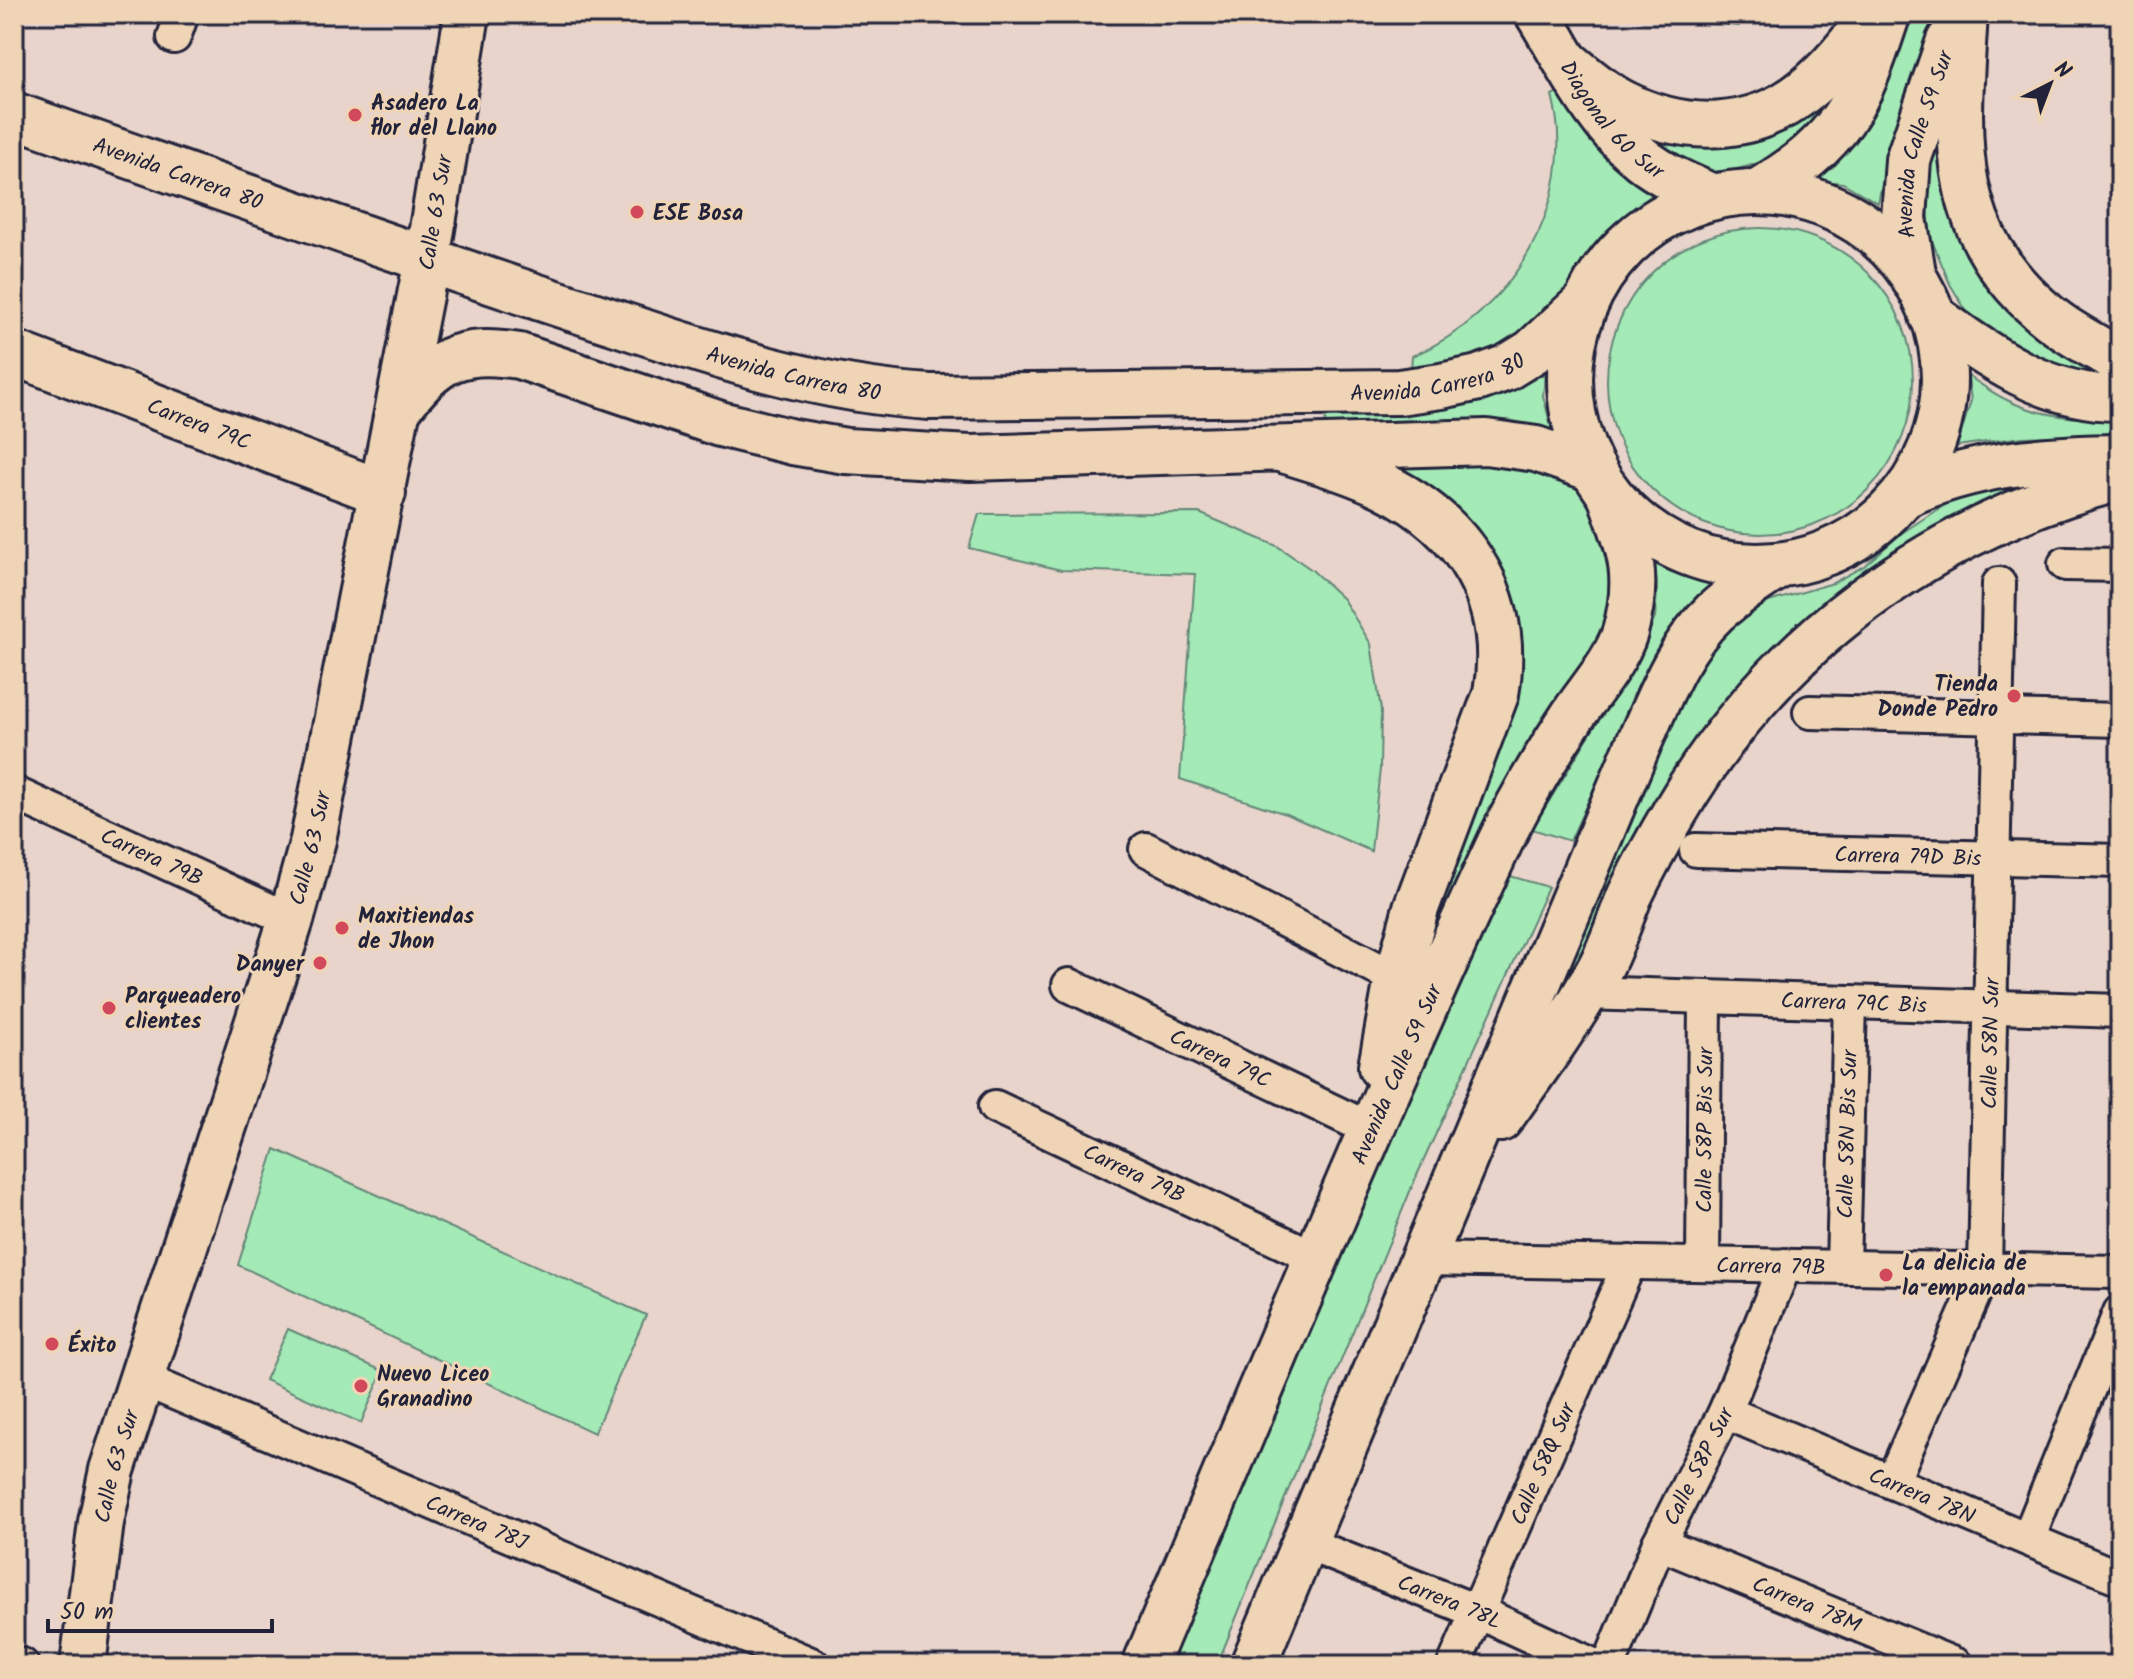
<svg xmlns="http://www.w3.org/2000/svg" width="2134" height="1679" viewBox="0 0 2134 1679" font-family="Kalam,sans-serif">
	<style>
		.green { fill: #a4eab6; stroke: #638678; stroke-width: 2 }
		.lines { fill: none; stroke-linecap: round; stroke-linejoin: round }
		.street-casing { stroke: #22223b; stroke-width: 38 }
		.secondary-casing { stroke: #22223b; stroke-width: 50 }
		.primary-casing { stroke: #22223b; stroke-width: 50 }
		.street { stroke: #efd5b6; stroke-width: 32 }
		.secondary { stroke: #efd5b6; stroke-width: 44 }
		.primary { stroke: #efd5b6; stroke-width: 44 }
		.poi-dot { fill: #d1495b; stroke: #efd5b6; stroke-width: 3 }
		.labels { text-anchor: middle; stroke-width: 6; stroke-linejoin: round; paint-order: stroke }
		.poi-label { font-size: 22px; font-weight: bold; fill: #22223b; stroke: #efd5b6; text-anchor: start }
		.street-label { font-size: 22px; fill: #22223b; stroke: #efd5b6 }
	</style>
	<rect width="100%" height="100%" fill="#e8d4ca"/>
	<filter id="ink" filterUnits="userSpaceOnUse"><feTurbulence type="fractalNoise" baseFrequency=".0125" numOctaves="2"/><feDisplacementMap in="SourceGraphic" scale="16" xChannelSelector="R" yChannelSelector="G"/><feConvolveMatrix kernelMatrix="1 2 1 2 8 2 1 2 1" color-interpolation-filters="sRGB"/></filter>
	<g filter="url(#ink)">
		<path class="green" d="M 1622,14 L 1743,14 L 1739,26 Z
			M 1910,14 L 1934,14 C 1912,76 1890,138 1878,203 L 1843,183 L 1812,180 L 1856,141 L 1876,107 Z
			M 1836,85 C 1831,96 1827,109 1820,118 C 1791,155 1735,181 1688,168 C 1672,164 1646,141 1632,131 Z
			M 1560,91 C 1579,121 1598,158 1630,176 C 1639,181 1650,185 1660,189 C 1637,206 1614,223 1597,247 C 1581,270 1569,299 1547,317 C 1507,351 1462,361 1411,369 L 1412,356 C 1511,315 1580,202 1552,95 Z
			M 1936,141 C 1943,179 1948,221 1966,255 C 1999,315 2064,344 2120,377 L 2080,375 L 2040,366 L 1973,322 L 1950,284 L 1930,236 L 1927,185 Z
			M1607 381a153 153 0 1 1 306 0a153 153 0 1 1-306 0Z
			M 1545,373 L 1543,396 L 1552,430 L 1508,420 L 1325,425 L 1326,415 L 1474,403 L 1506,394 Z
			M 1968,376 C 1981,384 1993,394 2007,400 C 2040,417 2083,420 2120,419 L 2120,434 L 2022,437 L 1957,446 L 1971,401 Z
			M 1482,462 L 1554,475 L 1580,491 L 1602,514 L 1615,603 L 1576,675 L 1515,769 L 1471,852 L 1421,967 L 1515,665 L 1384,465 Z
			M 2072,474 L 1833,600 L 1531,1039 L 1684,697 L 1709,652 L 1736,622 L 1769,602 L 1833,583 L 1864,566 L 1902,533 L 1938,509 L 1975,489 Z
			M 1199,513 L 1277,546 L 1312,570 L 1343,599 L 1371,644 L 1381,710 L 1380,769 L 1371,851 L 1286,814 L 1180,779 L 1195,574 L 1061,570 L 969,548 L 979,514 Z
			M 1655,560 L 1679,575 L 1715,584 L 1683,616 L 1650,665 L 1570,841 L 1532,829 L 1641,651 L 1655,618 L 1657,591 Z
			M 1510,876 L 1548,887 L 1413,1184 L 1217,1665 L 1169,1665 L 1381,1164 Z
			M 275,1149 L 646,1315 L 594,1433 L 238,1265 Z
			M 288,1329 L 383,1371 L 361,1423 L 265,1380 Z"/>
		<g class="lines">
			<defs>
				<g id="street">
					<path d="M 174,37 L 182,14"/>
					<path d="M 2065,564 L 2120,565"/>
					<path d="M 1810,712 L 2120,720"/>
					<path id="s1" d="M 14,793 L 291,920"/>
					<path d="M 1146,849 L 1397,979"/>
					<path id="s2" d="M 1696,850 L 2120,861"/>
					<path id="s3" d="M 1069,985 L 1372,1130"/>
					<path id="s4" d="M 1586,993 L 2120,1011"/>
					<path id="s5" d="M 995,1107 L 1318,1259"/>
					<path id="s6" d="M 1423,1259 L 2120,1272"/>
					<path id="s7" d="M 1703,1264 L 1705,997"/>
					<path id="s8" d="M 1843,1266 L 1850,1002"/>
					<path id="s9" d="M 142,1379 L 813,1665"/>
					<path id="s10" d="M 1725,1412 L 2120,1578"/>
					<path id="s11" d="M 1892,1482 L 1985,1269 L 1999,584"/>
					<path d="M 2028,1539 L 2120,1312"/>
					<path id="s12" d="M 1305,1543 L 1476,1611 L 1593,1665"/>
					<path id="s13" d="M 1659,1543 L 1956,1665"/>
					<path d="M 14,1663 L 22,1665"/>
					<path id="s14" d="M 1454,1665 L 1630,1262"/>
					<path id="s15" d="M 1609,1665 L 1659,1543 L 1725,1412 L 1785,1265"/>
				</g>
				<g id="secondary">
					<path id="s16" d="M 1538,14 C 1569,64 1595,122 1642,159 C 1663,176 1688,186 1713,197"/>
					<path id="s17" d="M 14,115 C 197,179 379,245 562,305 C 685,345 800,389 930,397 L 1399,392 L 1441,386 L 1479,378 L 1506,368 L 1532,352 L 1586,302"/>
					<path id="s18" d="M 14,353 L 383,493"/>
					<path d="M 399,408 C 436,360 458,346 519,356 L 720,424 L 793,442 L 846,451 L 970,458 L 1486,442 L 1536,449 L 1593,469"/>
					<path id="s19" d="M 83,1665 L 101,1522 L 112,1470 L 291,920 L 313,840 L 427,260 L 467,14"/>
				</g>
				<g id="primary">
					<path d="M 1965,14 C 1958,130 1944,228 2043,312 C 2066,332 2094,346 2120,361"/>
					<path d="M 1568,63 C 1585,77 1603,93 1623,103 C 1684,134 1754,134 1808,88 C 1834,67 1854,41 1873,14"/>
					<path d="M 1757,192 C 1842,141 1857,108 1887,16"/>
					<circle cx="1757" cy="379" r="187"/>
					<path id="s20" d="M 1914,279 L 1904,218 L 1908,160 L 1949,41"/>
					<path d="M 1932,316 C 1989,357 2047,399 2120,398"/>
					<path d="M 1280,449 C 1315,460 1351,470 1384,486 C 1467,527 1512,601 1496,694 L 1416,908 L 1397,979 L 1381,1067"/>
					<path d="M 1903,496 C 1972,463 2045,458 2120,457"/>
					<path d="M 1500,1119 C 1535,1070 1571,1021 1600,968 C 1612,945 1620,919 1630,895 C 1644,866 1660,837 1676,810 C 1774,643 1933,526 2120,478"/>
					<path id="s21" d="M 1145,1665 C 1261,1390 1374,1113 1500,842 C 1521,797 1547,755 1574,714 C 1591,689 1616,661 1625,632 C 1641,574 1629,549 1610,495"/>
					<path d="M 1253,1665 L 1638,745 C 1659,699 1677,648 1715,612 C 1735,594 1757,580 1780,565"/>
				</g>
			</defs>
			<use href="#street" class="street-casing"/>
			<use href="#secondary" class="secondary-casing"/>
			<use href="#primary" class="primary-casing"/>
			<use href="#street" class="street"/>
			<use href="#secondary" class="secondary"/>
			<use href="#primary" class="primary"/>
		</g>
	</g>
	<g class="poi-dot">
		<circle cx="355" cy="115" r="8"/>
		<circle cx="637" cy="212" r="8"/>
		<circle cx="2014" cy="696" r="8"/>
		<circle cx="342" cy="928" r="8"/>
		<circle cx="320" cy="963" r="8"/>
		<circle cx="109" cy="1008" r="8"/>
		<circle cx="1886" cy="1275" r="8"/>
		<circle cx="52" cy="1344" r="8"/>
		<circle cx="361" cy="1386" r="8"/>
	</g>
	<g class="labels">
		<g class="poi-label">
			<text x="371" y="110">Asadero La<tspan x="371" dy="25">flor del Llano</tspan></text>
			<text x="653" y="220">ESE Bosa</text>
			<text x="1998" y="691" text-anchor="end">Tienda<tspan x="1998" dy="25">Donde Pedro</tspan></text>
			<text x="358" y="923">Maxitiendas<tspan x="358" dy="25">de Jhon</tspan></text>
			<text x="304" y="971" text-anchor="end">Danyer</text>
			<text x="125" y="1003">Parqueadero<tspan x="125" dy="25">clientes</tspan></text>
			<text x="1902" y="1270">La delicia de<tspan x="1902" dy="25">la empanada</tspan></text>
			<text x="68" y="1352">Éxito</text>
			<text x="377" y="1381">Nuevo Liceo<tspan x="377" dy="25">Granadino</tspan></text>
		</g>
		<g class="street-label">
			<text dy="8" stroke="none"><textPath href="#s16" startOffset="130">Diagonal 60 Sur</textPath></text>
			<text dy="8" stroke="none"><textPath href="#s20" startOffset="138">Avenida Calle 59 Sur</textPath></text>
			<text dy="8" stroke="none"><textPath href="#s17" startOffset="174">Avenida Carrera 80</textPath></text>
			<text dy="8" stroke="none"><textPath href="#s19" startOffset="1498">Calle 63 Sur</textPath></text>
			<text dy="8" stroke="none"><textPath href="#s17" startOffset="822">Avenida Carrera 80</textPath></text>
			<text dy="8" stroke="none"><textPath href="#s17" startOffset="1470">Avenida Carrera 80</textPath></text>
			<text dy="8" stroke="none"><textPath href="#s18" startOffset="198">Carrera 79C</textPath></text>
			<text dy="8" stroke="none"><textPath href="#s19" startOffset="850">Calle 63 Sur</textPath></text>
			<text dy="8" stroke="none"><textPath href="#s2" startOffset="212">Carrera 79D Bis</textPath></text>
			<text dy="8" stroke="none"><textPath href="#s1" startOffset="152">Carrera 79B</textPath></text>
			<text dy="8" stroke="none"><textPath href="#s4" startOffset="268">Carrera 79C Bis</textPath></text>
			<text dy="8" stroke="none"><textPath href="#s11" startOffset="458">Calle 58N Sur</textPath></text>
			<text dy="8" stroke="none"><textPath href="#s3" startOffset="168">Carrera 79C</textPath></text>
			<text dy="8" stroke="none"><textPath href="#s21" startOffset="642">Avenida Calle 59 Sur</textPath></text>
			<text dy="8" stroke="none"><textPath href="#s7" startOffset="134">Calle 58P Bis Sur</textPath></text>
			<text dy="8" stroke="none"><textPath href="#s8" startOffset="132">Calle 58N Bis Sur</textPath></text>
			<text dy="8" stroke="none"><textPath href="#s5" startOffset="154">Carrera 79B</textPath></text>
			<text dy="8" stroke="none"><textPath href="#s6" startOffset="348">Carrera 79B</textPath></text>
			<text dy="8" stroke="none"><textPath href="#s14" startOffset="220">Calle 58Q Sur</textPath></text>
			<text dy="8" stroke="none"><textPath href="#s15" startOffset="218">Calle 58P Sur</textPath></text>
			<text dy="8" stroke="none"><textPath href="#s19" startOffset="202">Calle 63 Sur</textPath></text>
			<text dy="8" stroke="none"><textPath href="#s10" startOffset="214">Carrera 78N</textPath></text>
			<text dy="8" stroke="none"><textPath href="#s9" startOffset="364">Carrera 78J</textPath></text>
			<text dy="8" stroke="none"><textPath href="#s12" startOffset="156">Carrera 78L</textPath></text>
			<text dy="8" stroke="none"><textPath href="#s13" startOffset="160">Carrera 78M</textPath></text>
		</g>
	</g>
	<rect width="2134" height="1679" fill="none" stroke="#efd5b6" stroke-width="48"/>
	<rect x="24" y="24" width="2086" height="1631" fill="none" stroke="#22223b" stroke-width="3" filter="url(#ink)"/>
	<g transform="translate(2050 84) rotate(42)" stroke="#efd5b6" stroke-width="6" paint-order="stroke">
	<path d="M0-6L14 30L0 20L-14 30Z" fill="#22223b"/>
	<text y="-12" font-size="22" font-weight="bold" text-anchor="middle" fill="#22223b">N</text>
	</g>
	<path d="M48 1619v12h224v-12" fill="none" stroke="#22223b" stroke-width="4"/>
	<text x="60" y="1619" font-size="24" fill="#22223b" stroke="#efd5b6" stroke-width="6" paint-order="stroke">50 m</text>
</svg>
